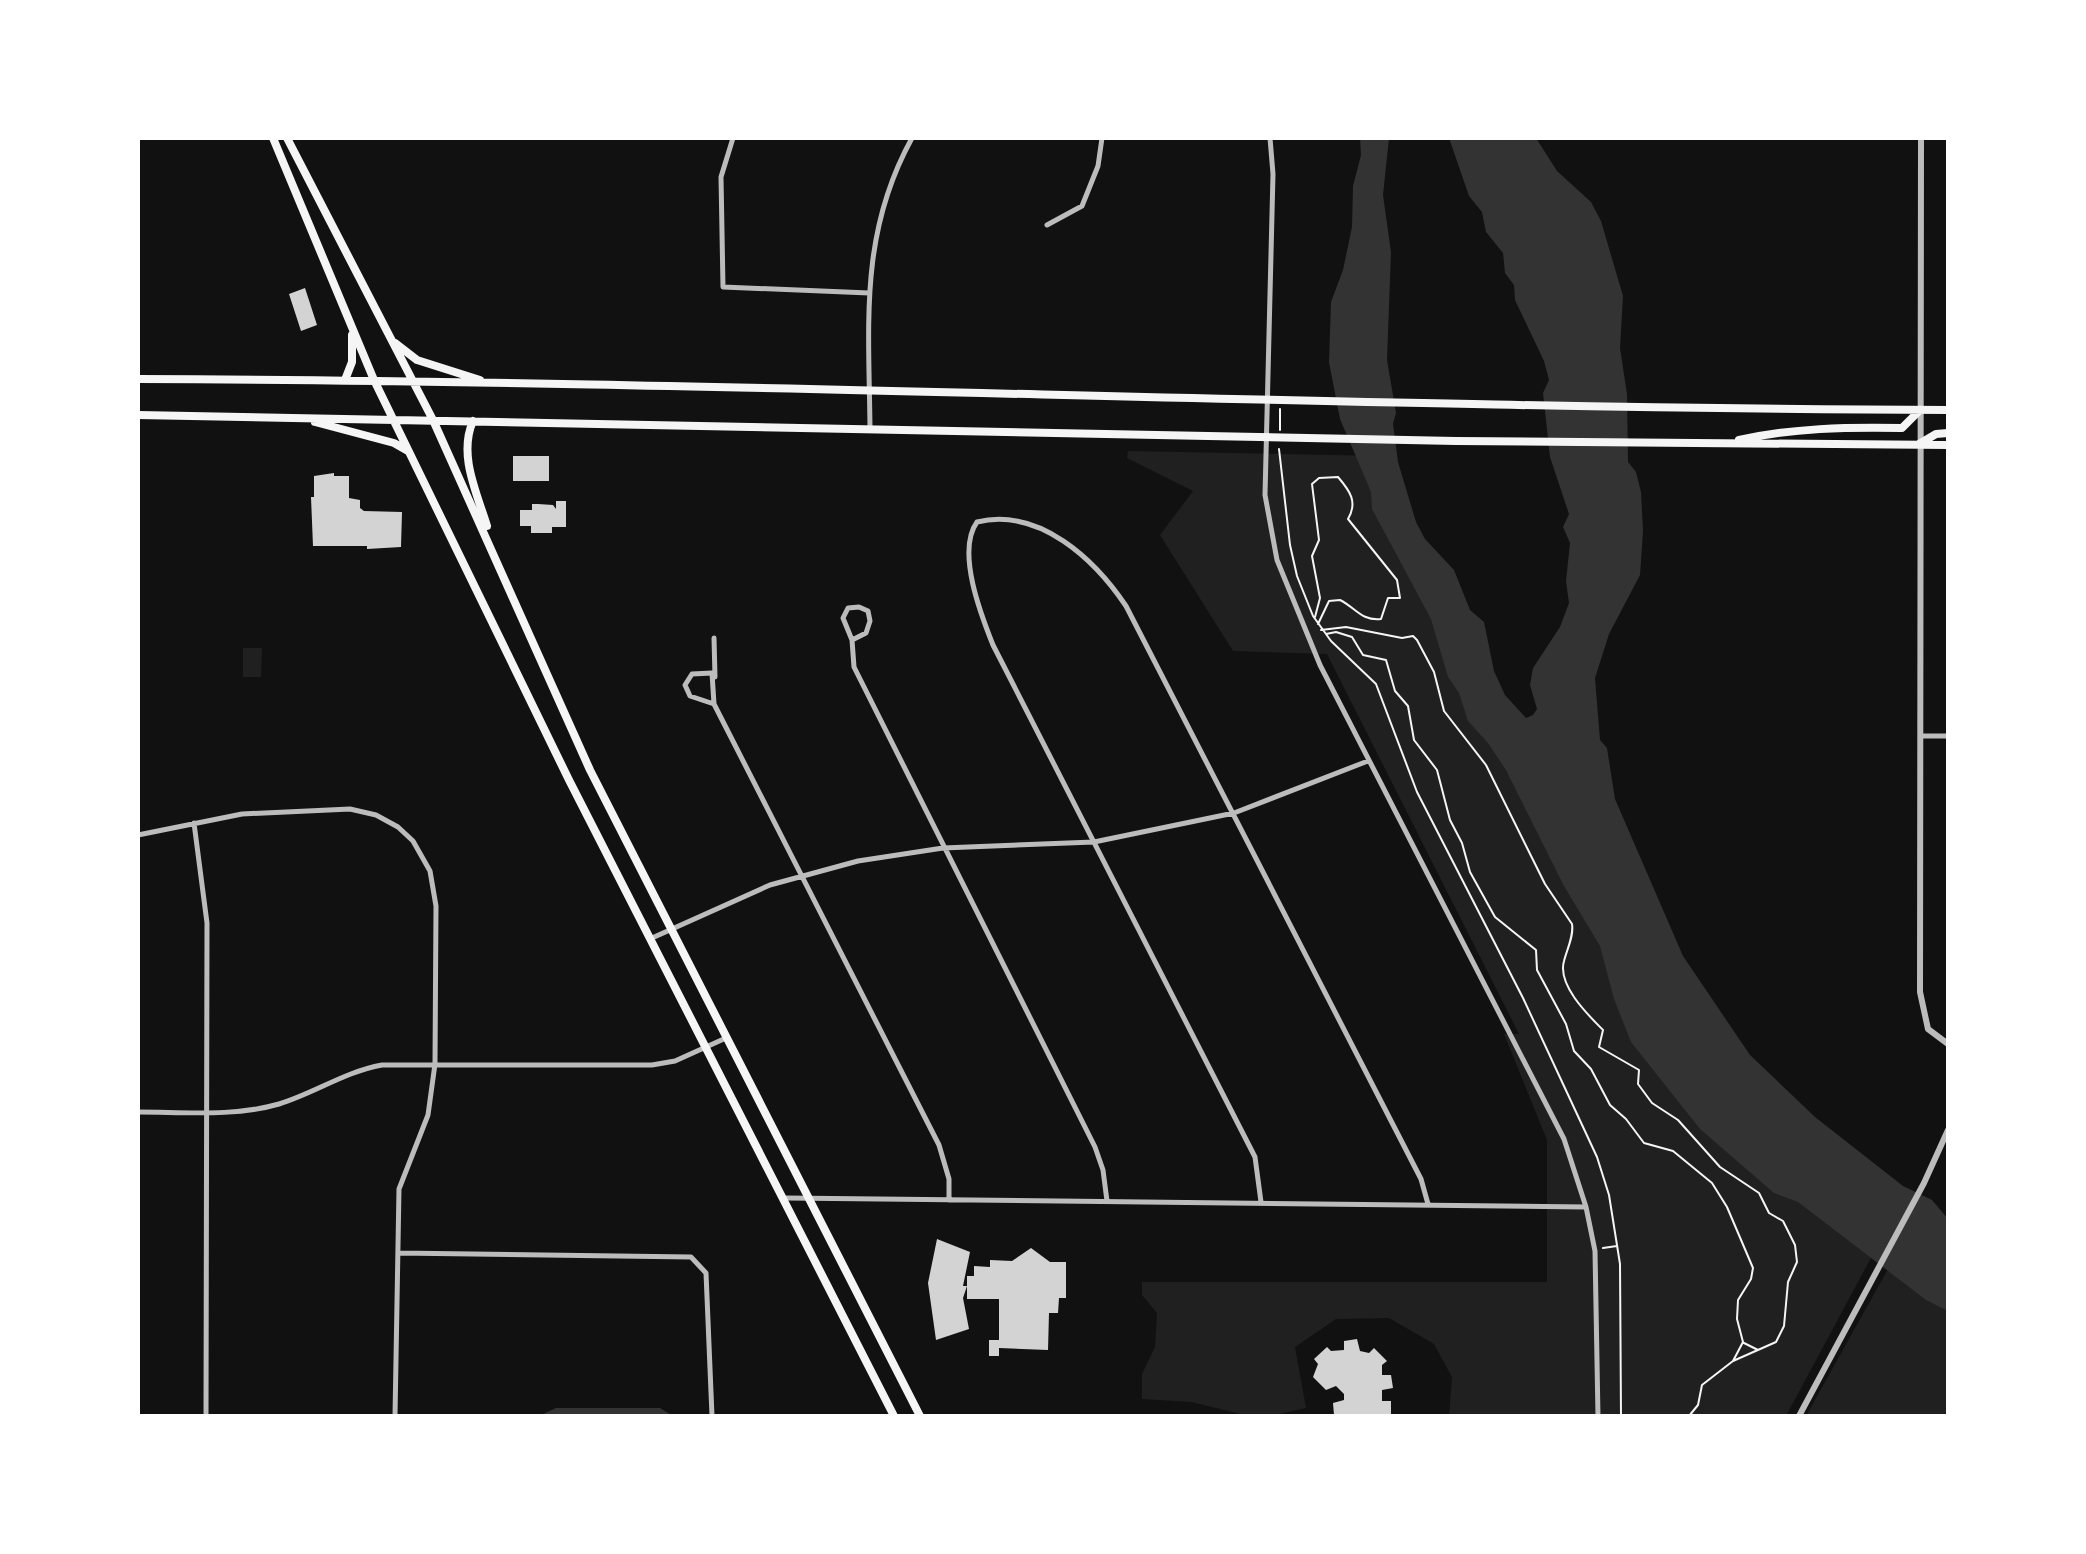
<svg xmlns="http://www.w3.org/2000/svg" width="2086" height="1554" viewBox="0 0 2086 1554" font-family="Manrope,sans-serif">
	<style>
		.green { fill: #202020 }
		.water { fill: #333 }
		.building { fill: #d3d3d3 }
		.lines { fill: none; stroke-linecap: round; stroke-linejoin: round }
		.path { stroke: #f5f5f5; stroke-width: 2 }
		.minor { stroke: #bcbcbc; stroke-width: 5 }
		.tertiary { stroke: #bcbcbc; stroke-width: 6 }
		.primary { stroke: #f5f5f5; stroke-width: 8 }
	</style>
	<rect width="100%" height="100%" fill="#111"/>
	<path class="green" d="M 1128,451 L 1380,456 L 1474,656 L 1872,1256 L 1786,1416 L 1449,1416 L 1452,1377 L 1434,1344 L 1389,1318 L 1336,1319 L 1295,1347 L 1306,1408 L 1271,1416 L 1249,1416 L 1191,1402 L 1142,1399 L 1142,1374 L 1155,1347 L 1157,1313 L 1142,1295 L 1142,1282 L 1547,1282 L 1547,1140 L 1504,1034 L 1519,1034 L 1327,654 L 1233,651 L 1160,535 L 1193,491 L 1127,458 Z
		M 243,648 L 262,648 L 261,677 L 243,677 Z
		M 1907,1235 L 1948,1266 L 1948,1416 L 1806,1416 Z"/>
	<path class="water" d="M 1360,138 L 1389,138 L 1383,195 L 1391,252 L 1387,360 L 1396,413 L 1393,424 L 1398,462 L 1416,522 L 1425,539 L 1454,570 L 1470,610 L 1484,622 L 1494,671 L 1505,695 L 1526,718 L 1533,715 L 1537,709 L 1530,685 L 1533,668 L 1560,627 L 1569,603 L 1566,581 L 1570,543 L 1563,527 L 1569,514 L 1550,457 L 1543,393 L 1549,380 L 1544,361 L 1515,300 L 1514,285 L 1505,273 L 1503,253 L 1486,232 L 1482,212 L 1469,196 L 1449,138 L 1536,138 L 1557,171 L 1591,202 L 1601,221 L 1623,296 L 1620,348 L 1627,394 L 1628,462 L 1636,472 L 1641,492 L 1643,531 L 1640,575 L 1609,634 L 1595,678 L 1600,740 L 1607,748 L 1615,799 L 1683,956 L 1750,1055 L 1815,1117 L 1903,1186 L 1932,1200 L 1948,1219 L 1948,1311 L 1926,1300 L 1798,1202 L 1774,1193 L 1700,1129 L 1631,1042 L 1614,999 L 1600,946 L 1564,886 L 1506,770 L 1488,743 L 1468,721 L 1459,693 L 1448,677 L 1431,619 L 1372,509 L 1371,492 L 1340,419 L 1329,362 L 1331,302 L 1343,270 L 1352,227 L 1353,186 L 1361,155 Z
		M 556,1408 L 660,1408 L 673,1416 L 539,1416 Z"/>
	<path class="building" d="M 305,288 L 317,325 L 301,331 L 289,294 Z
		M 513,456 L 549,456 L 549,481 L 513,481 Z
		M 334,473 L 334,476 L 349,476 L 349,498 L 360,500 L 360,508 L 364,511 L 402,512 L 401,547 L 367,549 L 367,546 L 313,546 L 311,497 L 314,497 L 314,476 Z
		M 556,501 L 566,501 L 566,527 L 552,527 L 552,533 L 531,533 L 531,526 L 520,526 L 520,510 L 532,510 L 532,504 L 538,504 L 553,505 L 556,509 Z
		M 937,1239 L 970,1252 L 963,1286 L 967,1286 L 963,1298 L 969,1329 L 936,1340 L 928,1283 Z
		M 1031,1248 L 1050,1262 L 1066,1262 L 1066,1298 L 1059,1298 L 1058,1313 L 1049,1313 L 1048,1350 L 999,1348 L 999,1356 L 989,1356 L 989,1340 L 999,1340 L 999,1299 L 967,1299 L 967,1276 L 974,1276 L 974,1266 L 990,1267 L 990,1260 L 1012,1261 Z
		M 1357,1339 L 1360,1351 L 1369,1353 L 1374,1348 L 1387,1361 L 1382,1365 L 1382,1375 L 1391,1375 L 1393,1388 L 1382,1390 L 1382,1401 L 1391,1401 L 1391,1416 L 1334,1415 L 1333,1403 L 1344,1400 L 1344,1394 L 1336,1386 L 1326,1390 L 1313,1377 L 1318,1364 L 1314,1359 L 1327,1347 L 1331,1351 L 1344,1350 L 1344,1341 Z"/>
	<g class="lines">
		<path class="path" d="M 1280,430 L 1280,409
			M 1279,449 L 1290,545 L 1297,576 L 1313,616 L 1331,641 L 1376,684 L 1417,792 L 1523,998 L 1597,1157 L 1609,1195 L 1620,1264 L 1621,1416
			M 1315,617 L 1320,598 L 1312,556 L 1319,540 L 1312,484 L 1319,478 L 1338,477 C 1350,491 1358,502 1348,519 L 1397,580 L 1400,598 L 1388,598 L 1381,619 C 1361,621 1356,608 1340,600 L 1329,601 L 1318,624
			M 1321,630 L 1346,627 L 1402,638 L 1413,636 L 1417,640 L 1434,672 L 1444,711 L 1486,765 L 1545,884 L 1572,924 C 1574,936 1567,949 1564,961 C 1557,985 1588,1015 1603,1030 L 1599,1047 L 1639,1070 L 1638,1084 L 1652,1103 L 1678,1120 L 1720,1167 L 1759,1193 L 1769,1213 L 1783,1221 L 1795,1245 L 1797,1262 L 1788,1282 L 1784,1326 L 1776,1342 L 1733,1361
			M 1326,634 L 1336,632 L 1352,637 L 1363,655 L 1386,660 L 1395,691 L 1408,706 L 1414,740 L 1437,770 L 1450,820 L 1462,843 L 1470,872 L 1495,917 L 1536,950 L 1537,970 L 1566,1024 L 1574,1051 L 1591,1069 L 1610,1105 L 1626,1119 L 1644,1143 L 1673,1151 L 1712,1183 L 1727,1207 L 1753,1268 L 1751,1279 L 1738,1300 L 1737,1319 L 1743,1342 L 1733,1361 L 1702,1385 L 1698,1405 L 1689,1416
			M 1603,1248 L 1617,1246
			M 1744,1343 L 1758,1350"/>
		<path class="minor" d="M 733,138 L 721,177 L 723,287 L 869,293
			M 1270,138 L 1273,174 L 1265,495 L 1277,560 L 1320,665 L 1564,1139 L 1586,1207 L 1595,1251 L 1598,1416
			M 1047,225 L 1082,206 L 1098,166 L 1102,138
			M 870,429 C 869,323 859,234 912,138
			M 714,638 L 715,677
			M 852,640 L 843,618 L 848,608 L 859,607 L 868,611 L 870,621 L 866,633 L 852,640 L 854,667 L 1095,1147 L 1103,1170 L 1107,1201
			M 714,704 L 690,696 L 685,685 L 692,674 L 712,673 L 714,704 L 939,1145 L 949,1179 L 949,1200
			M 1921,736 L 1948,736
			M 194,823 L 207,923 L 206,1416
			M 138,835 L 242,814 L 350,809 L 376,815 L 398,827 L 413,841 L 430,871 L 436,906 L 435,1064 L 428,1115 L 399,1189 L 395,1416
			M 652,938 L 770,885 L 858,861 L 943,848 L 1094,842 L 1234,813 L 1368,761
			M 138,1112 C 184,1112 234,1117 279,1104 C 315,1093 344,1072 382,1065 L 652,1065 L 675,1061 L 726,1038
			M 786,1198 L 1586,1207
			M 1261,1202 L 1255,1157 L 993,645 C 981,615 956,551 977,522 C 1040,507 1095,560 1126,606 L 1421,1179 L 1428,1204
			M 398,1253 L 691,1257 L 706,1273 L 712,1416"/>
		<path class="tertiary" d="M 1921,138 L 1920,992 L 1928,1029 L 1948,1044
			M 1799,1416 L 1924,1183 L 1948,1130"/>
		<path class="primary" d="M 273,138 L 374,380 L 569,780 L 894,1416
			M 287,138 L 433,420 L 590,770 L 920,1416
			M 395,343 L 417,360 L 480,380
			M 138,379 C 741,381 1345,408 1948,410
			M 345,380 L 352,362 L 352,335
			M 138,415 L 1456,441 L 1948,445
			M 473,421 C 458,455 477,493 487,526
			M 315,422 L 394,443 L 408,451
			M 1739,440 C 1792,428 1847,427 1902,428 L 1920,410
			M 1919,444 L 1936,434 L 1948,433"/>
	</g>
	<rect width="2086" height="1554" fill="none" stroke="#ffffff" stroke-width="280"/>
</svg>
